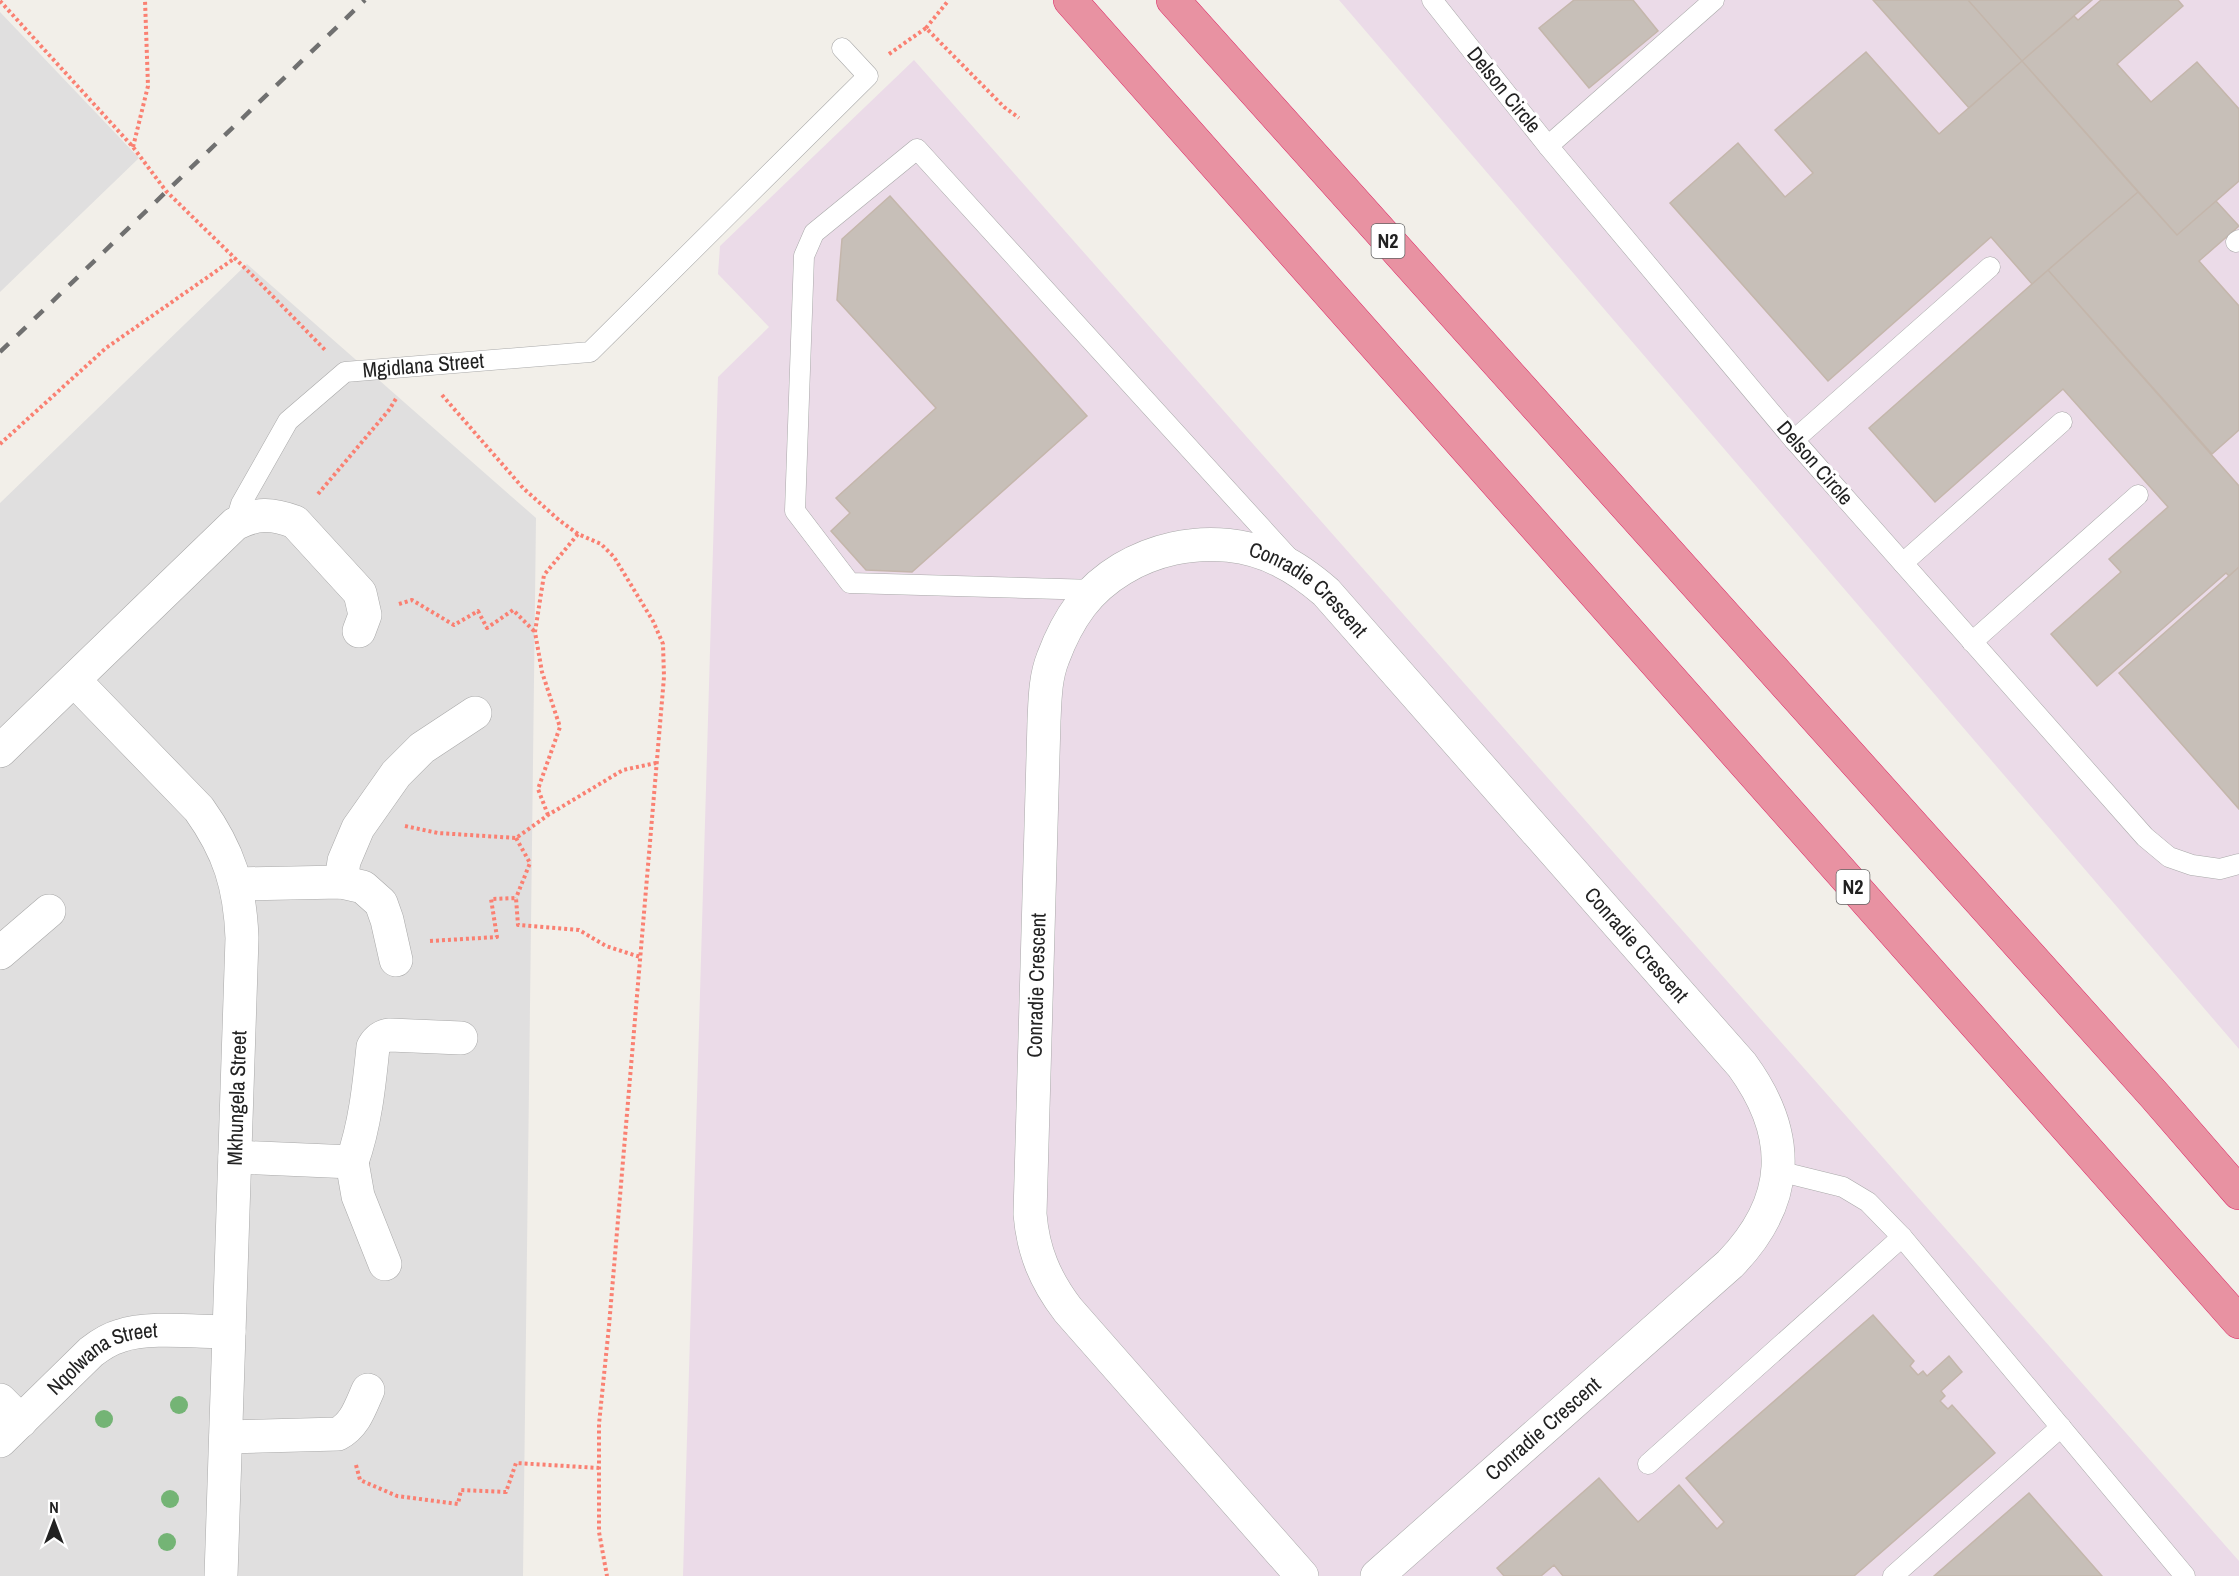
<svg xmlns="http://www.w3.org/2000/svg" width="2239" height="1576" viewBox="0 0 2239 1576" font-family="'Archivo Narrow',sans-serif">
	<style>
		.residential { fill: #e0dfdf }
		.industrial { fill: #ebdbe8 }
		.building { fill: #c7bfb8; stroke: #c4b6ab; stroke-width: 1.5 }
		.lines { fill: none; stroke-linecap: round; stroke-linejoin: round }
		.lane-casing { stroke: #a9a9a9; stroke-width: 21 }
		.street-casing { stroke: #a9a9a9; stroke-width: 34 }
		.highway-casing { stroke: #dc2a67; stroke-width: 34 }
		.path { stroke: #fa8072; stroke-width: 4; stroke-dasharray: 3 3; stroke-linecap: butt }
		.lane { stroke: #fff; stroke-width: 20 }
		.street { stroke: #fff; stroke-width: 33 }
		.highway { stroke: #e892a2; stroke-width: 33 }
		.rail { stroke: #707070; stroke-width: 4.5; stroke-dasharray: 12 12; stroke-linecap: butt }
		.tree { fill: #74b475 }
		.labels { text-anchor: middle; stroke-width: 6; stroke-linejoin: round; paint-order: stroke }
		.shield { fill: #fff; stroke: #646464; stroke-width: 1.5 }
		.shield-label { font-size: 20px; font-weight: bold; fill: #222 }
		.street-label { font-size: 21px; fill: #222; stroke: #fff }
	</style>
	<rect width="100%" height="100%" fill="#f2efe9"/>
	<path class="residential" d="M 0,12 L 139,158 L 0,292 Z
		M 247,264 L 536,518 L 523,1576 L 0,1576 L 0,503 Z"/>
	<path class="industrial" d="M 1339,0 L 2239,0 L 2239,1049 Z
		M 914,60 L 2239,1561 L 2239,1576 L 683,1576 L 718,377 L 769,327 L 718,274 L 720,246 Z"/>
	<path class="building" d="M 1574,0 L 1633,0 L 1658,31 L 1589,88 L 1539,28 Z
		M 1873,0 L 1968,0 L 2022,61 L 1969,108 Z
		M 1968,0 L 2092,0 L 2022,61 Z
		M 2101,0 L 2178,0 L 2183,6 L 2117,64 L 2151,102 L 2197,62 L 2239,109 L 2239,181 L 2177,235 L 2022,61 L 2074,16 L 2078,20 Z
		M 1866,52 L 1939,134 L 2022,61 L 2138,192 L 2032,284 L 1991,237 L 1828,381 L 1670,203 L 1738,143 L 1785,197 L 1813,173 L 1775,130 Z
		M 2138,192 L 2177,235 L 2216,201 L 2239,226 L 2199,261 L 2239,306 L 2239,430 L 2212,454 L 2048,270 Z
		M 890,196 L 1087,416 L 912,572 L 866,570 L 831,531 L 850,513 L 836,498 L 936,408 L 837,300 L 842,239 Z
		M 2048,270 L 2239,486 L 2239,567 L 2229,576 L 2226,573 L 2097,686 L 2051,634 L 2121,572 L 2109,559 L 2168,507 L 2063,389 L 1935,502 L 1869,428 Z
		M 2239,567 L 2239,809 L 2119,673 Z
		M 1873,1315 L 1914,1361 L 1910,1366 L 1918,1375 L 1923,1371 L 1927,1376 L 1949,1356 L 1962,1372 L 1941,1391 L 1945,1396 L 1940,1401 L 1948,1409 L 1952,1405 L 1995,1453 L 1854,1576 L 1563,1576 L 1554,1565 L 1541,1576 L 1504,1576 L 1497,1568 L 1599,1478 L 1638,1522 L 1679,1485 L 1717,1529 L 1724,1522 L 1686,1478 Z
		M 2029,1493 L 2102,1576 L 1934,1576 Z"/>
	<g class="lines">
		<defs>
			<g id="lane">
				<path d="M 1432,0 L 1548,146 L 1794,440 L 2145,837 L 2169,857 L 2192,865 L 2220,869 L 2239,864"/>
				<path d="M 1548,146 L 1714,0"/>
				<path d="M 2236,242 L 2239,240"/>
				<path d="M 1794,440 L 1990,267"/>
				<path id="s1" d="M 235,524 L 241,504 L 288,421 L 345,372 L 590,352 L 868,76 L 842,48"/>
				<path d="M 1903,563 L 2062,422"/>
				<path d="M 1096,590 L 850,583 L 795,511 L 804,256 L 814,233 L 917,149 L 1290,559"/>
				<path d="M 1972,642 L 2138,495"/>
				<path d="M 1778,1171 L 1843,1187 L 1868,1202 L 1902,1237 L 2185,1576"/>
				<path d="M 1648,1464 L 1902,1237"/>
				<path d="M 1893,1576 L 2061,1427"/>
			</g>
			<g id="street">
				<path d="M 74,680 L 199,809 C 229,851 240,886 242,938 L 221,1576"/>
				<path d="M 0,751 L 235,524 C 257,513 271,513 295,522 L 360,593 L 365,615 L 359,631"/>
				<path d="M 341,882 L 344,861 L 358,828 L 396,774 L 422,748 L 475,713"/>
				<path d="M 236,884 L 341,882 L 363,887 L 381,903 L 387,920 L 396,960"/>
				<path d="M 0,953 L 49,911"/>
				<path d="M 235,1157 L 352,1162 C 365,1125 369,1087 373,1047 C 377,1040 381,1036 390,1035 L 461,1038"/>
				<path d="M 352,1162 L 358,1196 L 385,1264"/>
				<path d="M 0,1400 L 21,1421"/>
				<path d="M 226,1437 L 338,1434 C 355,1425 360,1408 368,1390"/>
				<path id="s2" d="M 0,1441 L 91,1352 C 100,1345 109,1339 120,1336 C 148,1326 198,1332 229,1332"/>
				<path id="s3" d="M 1302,1576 L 1068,1310 C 1045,1280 1033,1251 1030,1214 L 1044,721 C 1045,700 1045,678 1053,658 C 1060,639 1069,621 1081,605 C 1126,547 1216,527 1281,561 C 1298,569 1312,580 1326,592 L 1742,1065 C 1793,1135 1791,1201 1730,1264 L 1377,1576"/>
			</g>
			<path id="highway" d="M 1070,0 L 2239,1322
				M 1173,0 L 2155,1096 L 2239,1193"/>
		</defs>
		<use href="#lane" class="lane-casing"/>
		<use href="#street" class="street-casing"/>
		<use href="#highway" class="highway-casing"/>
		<path class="path" d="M 0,1 L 133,147 L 166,191 L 253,276 L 326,351
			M 926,28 L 948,1
			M 889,54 L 926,28 L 1004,107 L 1019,118
			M 133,147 L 148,86 L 145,0
			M 442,395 L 523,488 L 559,520 L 578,534 L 601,544 L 614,557 L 653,621 L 663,644 L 664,677 L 609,1326 L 599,1424 L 599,1532 L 607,1576
			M 0,444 L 106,348 L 235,258
			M 318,494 L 389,410 L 397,397
			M 399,604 L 412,600 L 454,625 L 478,611 L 487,628 L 513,610 L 534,631
			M 548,815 L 538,789 L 560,727 L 542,672 L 535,632 L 544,575 L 578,534
			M 405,826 L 438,833 L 516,838 L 548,815 L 623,770 L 656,763
			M 516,838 L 530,863 L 516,898
			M 430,941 L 497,937 L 491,899 L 516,898 L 518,925 L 579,930 L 606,946 L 640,957
			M 356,1465 L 360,1480 L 397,1496 L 458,1504 L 461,1490 L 506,1492 L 516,1463 L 599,1468"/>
		<use href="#lane" class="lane"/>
		<use href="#street" class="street"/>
		<use href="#highway" class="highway"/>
		<path class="rail" d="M 0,352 L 365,0"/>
	</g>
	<g class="tree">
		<circle cx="179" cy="1405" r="9"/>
		<circle cx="104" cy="1419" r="9"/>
		<circle cx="170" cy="1499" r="9"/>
		<circle cx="167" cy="1542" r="9"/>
	</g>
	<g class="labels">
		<g class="shield">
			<rect x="1371.5" y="224" width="33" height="34" rx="4.5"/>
			<rect x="1836.5" y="870" width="33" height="34" rx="4.5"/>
		</g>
		<g class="shield-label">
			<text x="1388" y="248">N2</text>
			<text x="1853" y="894">N2</text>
		</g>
		<g class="street-label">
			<text transform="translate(1504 90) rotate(51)" y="7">Delson Circle</text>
			<text dy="7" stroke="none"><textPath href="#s1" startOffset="270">Mgidlana Street</textPath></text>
			<text transform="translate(1815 463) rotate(49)" y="7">Delson Circle</text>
			<text dy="7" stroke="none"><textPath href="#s3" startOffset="1336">Conradie Crescent</textPath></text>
			<text dy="7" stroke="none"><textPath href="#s3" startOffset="1822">Conradie Crescent</textPath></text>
			<text dy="7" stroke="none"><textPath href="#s3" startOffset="688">Conradie Crescent</textPath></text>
			<text transform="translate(237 1098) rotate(-88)" y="7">Mkhungela Street</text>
			<text dy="7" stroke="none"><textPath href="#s2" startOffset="135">Nqolwana Street</textPath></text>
			<text transform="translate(1543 1429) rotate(-41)" y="7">Conradie Crescent</text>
		</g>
	</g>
	<g transform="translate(54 1522)" stroke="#ffffff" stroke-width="4.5" paint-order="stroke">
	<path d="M0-4.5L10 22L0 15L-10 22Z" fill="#222222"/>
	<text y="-9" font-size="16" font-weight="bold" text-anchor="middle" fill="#222222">N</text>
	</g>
</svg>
